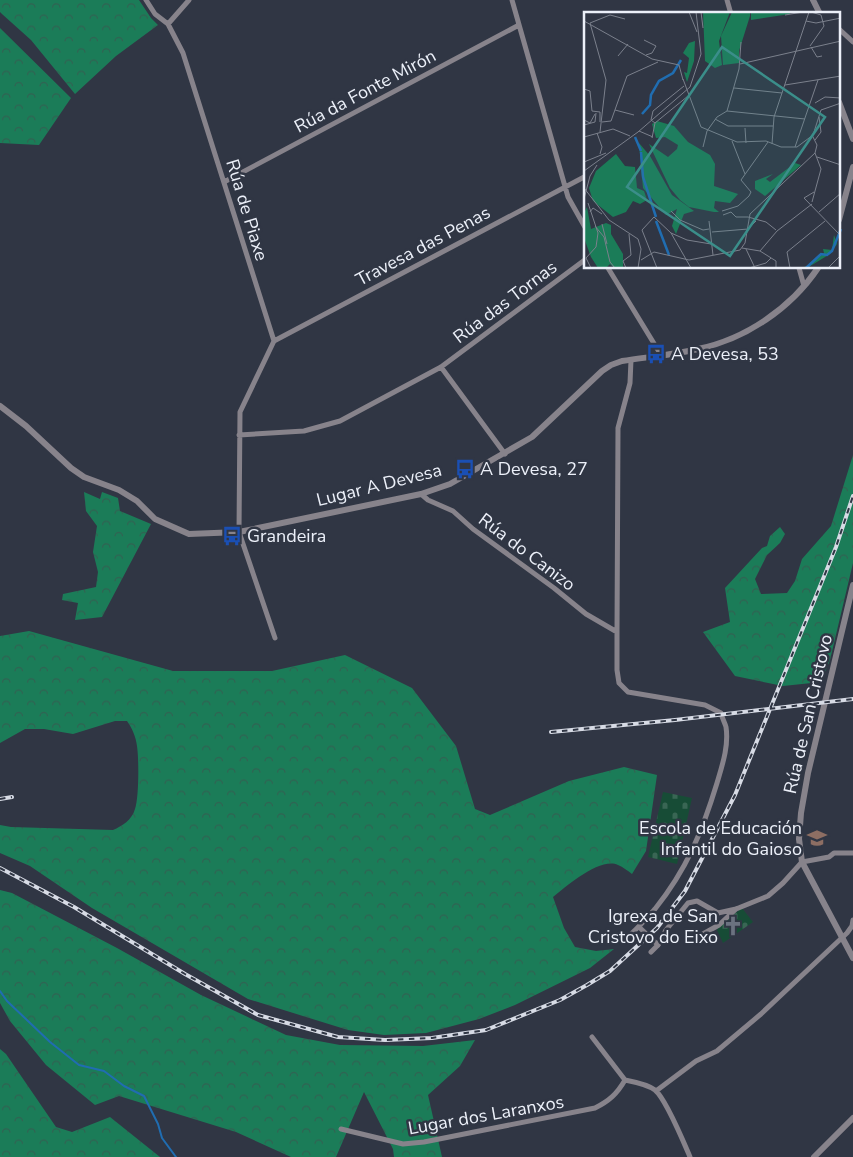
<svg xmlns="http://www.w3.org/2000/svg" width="853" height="1157" viewBox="0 0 853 1157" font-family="'Nunito Sans',sans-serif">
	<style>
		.forest { fill: url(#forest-crowns) }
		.cemetery { fill: url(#cemetery-stones) }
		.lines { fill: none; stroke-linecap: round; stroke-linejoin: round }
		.stream { stroke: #206db1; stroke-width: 2 }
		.minor { stroke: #87838b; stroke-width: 5 }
		.tertiary { stroke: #87838b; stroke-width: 6 }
		.rail-casing { stroke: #d7dbe5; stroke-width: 4 }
		.rail { stroke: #303644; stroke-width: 2; stroke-dasharray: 5.5; stroke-linecap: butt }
		.minor-bridge { stroke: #87838b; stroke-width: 5 }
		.labels { text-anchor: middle; stroke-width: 5; stroke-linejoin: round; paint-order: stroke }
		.street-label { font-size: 18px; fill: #ecf0f9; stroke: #303644 }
		.poi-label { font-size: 18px; fill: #ecf0f9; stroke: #303644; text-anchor: start }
		.inset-river { fill: none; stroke: #206db1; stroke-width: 2.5 }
		.inset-road { fill: none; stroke: #7b808c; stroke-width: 1 }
		.view { fill: #3b8e8a; fill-opacity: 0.15; stroke: #3b8e8a; stroke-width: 2.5 }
		.inset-edge { fill: none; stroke: #ecf0f9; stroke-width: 2.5 }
	</style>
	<defs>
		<pattern id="forest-crowns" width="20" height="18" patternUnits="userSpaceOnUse" patternTransform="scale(1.25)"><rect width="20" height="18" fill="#1b7c58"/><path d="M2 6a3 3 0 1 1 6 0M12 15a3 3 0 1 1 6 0" fill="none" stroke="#316252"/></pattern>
		<pattern id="cemetery-stones" width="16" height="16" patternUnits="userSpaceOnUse" patternTransform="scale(1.25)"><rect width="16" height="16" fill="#174c36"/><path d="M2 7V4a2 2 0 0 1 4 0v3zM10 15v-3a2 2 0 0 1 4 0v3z" fill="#396654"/></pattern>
	</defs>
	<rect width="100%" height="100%" fill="#303644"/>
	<path class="forest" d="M 0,0 L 139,0 L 151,18 L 158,25 L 116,56 L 75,94 L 31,40 L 2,14 L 0,12 Z
		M 0,28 L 71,98 L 39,145 L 0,143 Z
		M 853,455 L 853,563 L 830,660 L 821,682 L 783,686 L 735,676 L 703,632 L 730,622 L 725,588 L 762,548 L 767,546 L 770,536 L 780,527 L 785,534 L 780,543 L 767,555 L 755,579 L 761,594 L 787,593 L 795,581 L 802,559 L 831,526 Z
		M 84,492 L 100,499 L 102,492 L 118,498 L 120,511 L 151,524 L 102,617 L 75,620 L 78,603 L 62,600 L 63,594 L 96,587 L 98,572 L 93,552 L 97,526 L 86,511 Z
		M 29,631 L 173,671 L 272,671 L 345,655 L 412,688 L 456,746 L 475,809 L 490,815 L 569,781 L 624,767 L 657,775 L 646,851 L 632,874 C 628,871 623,867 618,865 C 600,857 567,886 553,897 L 564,928 L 575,947 L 596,951 L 614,949 L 590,968 L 515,1005 L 479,1019 L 426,1033 L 384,1035 L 348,1030 L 248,999 L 92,908 L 30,866 L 0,853 L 0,825 L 11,827 L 113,830 C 122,826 132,820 135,809 C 139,798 139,759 137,746 C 136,737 132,728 127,721 L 115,721 L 73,734 L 44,729 L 25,729 L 0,743 L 0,636 Z
		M 0,890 L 12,893 L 117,948 L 201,995 L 286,1035 L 340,1045 L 423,1046 L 475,1040 L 460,1066 L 428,1095 L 442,1157 L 394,1157 L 393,1149 L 364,1092 L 336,1157 L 291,1157 L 236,1132 L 119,1096 L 95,1105 L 46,1065 L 10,1021 L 0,1003 Z
		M 0,1049 L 6,1054 L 56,1127 L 72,1132 L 110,1117 L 160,1157 L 0,1157 Z"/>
	<path class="cemetery" d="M 663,792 L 692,798 L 677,864 L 648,857 Z
		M 742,908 L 753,922 L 723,943 L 717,930 L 719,926 Z"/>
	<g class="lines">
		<path class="stream" d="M 0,991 L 7,1001 L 50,1042 L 79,1065 L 104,1071 L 124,1086 L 144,1096 L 158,1124 L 162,1138 L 176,1157"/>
		<path class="minor" d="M 146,0 L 155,14 L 168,24 L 183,53 L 274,341 L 240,412 L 239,532 L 275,638
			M 512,0 L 568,197 L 586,229
			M 727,0 L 731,14
			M 168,24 L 189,0
			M 839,29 L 853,42
			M 224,182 L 519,25
			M 608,268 L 661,355
			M 799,268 L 804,286
			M 274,341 L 586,176
			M 631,360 L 630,383 L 618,428 L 617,632 L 617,670 L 619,683 L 628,692 L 705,705 L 721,713 C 722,718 725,723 726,727 C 729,746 722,766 717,783 C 702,832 687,869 655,909 C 647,918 640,926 631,934
			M 441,367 L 505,454
			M 239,435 L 304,431 L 340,421 L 441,367 L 586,259
			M 421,494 L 428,500 L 453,511 L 473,529 L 554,588 L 586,614 L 617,632
			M 701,935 L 719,925 L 736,909
			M 651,952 L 658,945 L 666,930 L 688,903 L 697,901 L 718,913 L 736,909 L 768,896 L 783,883 L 802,862 L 829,857 L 834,853 L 853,853
			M 592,1037 L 625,1080 C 635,1082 647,1084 655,1090 C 666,1099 684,1143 690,1157
			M 656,1091 L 696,1061 L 717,1051 L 761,1014 L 847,933 L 852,926 L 853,920
			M 341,1129 L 403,1144 L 424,1142 L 595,1108 C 609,1101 617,1094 625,1080"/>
		<path class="tertiary" d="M 813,0 L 820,14
			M 839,102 L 853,139
			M 839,220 L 853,167
			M 0,406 L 26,426 L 71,468 L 84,477 L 119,490 L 137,501 L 155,519 L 189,534 L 239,532 L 421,494 L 450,484 L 532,437 L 602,371 L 611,365 L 622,361 C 647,357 673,355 698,349 C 746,339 791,308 818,268
			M 853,585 L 808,773 L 801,813 L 799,839 L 802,862 L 853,958
			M 814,1157 L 853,1118"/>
		<defs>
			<path id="rail" d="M 551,732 L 675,720 L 853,699
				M 0,799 L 12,797
				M 0,868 L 74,907 L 185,974 L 258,1015 L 338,1037 L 385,1040 L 432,1038 L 486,1030 L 560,1000 L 587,985 L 610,971 L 657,928 L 685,891 L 735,795 L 836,547 L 853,496"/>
		</defs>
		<use href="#rail" class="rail-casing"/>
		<use href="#rail" class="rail"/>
		<path class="minor-bridge" d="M 639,927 L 658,945"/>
	</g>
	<defs>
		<symbol id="bus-bare" viewBox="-9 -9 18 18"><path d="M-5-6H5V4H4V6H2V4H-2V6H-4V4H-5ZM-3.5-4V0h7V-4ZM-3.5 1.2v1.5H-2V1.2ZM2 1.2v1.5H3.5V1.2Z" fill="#1a4fb4" stroke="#303644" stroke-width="2.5" paint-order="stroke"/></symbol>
		<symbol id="school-bare" viewBox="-9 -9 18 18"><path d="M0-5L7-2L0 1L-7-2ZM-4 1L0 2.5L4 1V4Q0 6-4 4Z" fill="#8d6e63" stroke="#303644" stroke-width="2.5" paint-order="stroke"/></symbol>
		<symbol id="church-bare" viewBox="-9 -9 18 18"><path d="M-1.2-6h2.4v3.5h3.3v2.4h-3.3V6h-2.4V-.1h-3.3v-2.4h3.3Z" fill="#6b7280" stroke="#303644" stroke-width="2.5" paint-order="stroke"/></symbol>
	</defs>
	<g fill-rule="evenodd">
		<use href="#bus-bare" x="642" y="340" width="28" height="28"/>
		<use href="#bus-bare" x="451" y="455" width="28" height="28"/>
		<use href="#bus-bare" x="218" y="522" width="28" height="28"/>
		<use href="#school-bare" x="803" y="824" width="28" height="28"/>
		<use href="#church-bare" x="719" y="912" width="28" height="28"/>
	</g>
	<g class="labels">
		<g class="street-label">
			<text transform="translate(365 91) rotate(-28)" y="6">Rúa da Fonte Mirón</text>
			<text transform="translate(247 210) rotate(73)" y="6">Rúa de Piaxe</text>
			<text transform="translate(423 246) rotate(-28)" y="6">Travesa das Penas</text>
			<text transform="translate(505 302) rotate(-37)" y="6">Rúa das Tornas</text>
			<text transform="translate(379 485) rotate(-14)" y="6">Lugar A Devesa</text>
			<text transform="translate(527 552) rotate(37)" y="6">Rúa do Canizo</text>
			<text transform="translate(808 714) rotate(-77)" y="6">Rúa de San Cristovo</text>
			<text transform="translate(486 1115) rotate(-10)" y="6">Lugar dos Laranxos</text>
		</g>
		<g class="poi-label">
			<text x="671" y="360">A Devesa, 53</text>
			<text x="480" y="475">A Devesa, 27</text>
			<text x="247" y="542">Grandeira</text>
			<text x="802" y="834" text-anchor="end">Escola de Educación<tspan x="802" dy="21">Infantil do Gaioso</tspan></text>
			<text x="718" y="922" text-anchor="end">Igrexa de San<tspan x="718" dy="21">Cristovo do Eixo</tspan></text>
		</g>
	</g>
	<g transform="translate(584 12)">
		<rect width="256" height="256" fill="#303644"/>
		<path d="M 119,0 L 146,0 L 135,29 L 138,53 L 131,56 L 121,49 ZM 148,0 L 166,0 L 166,4 L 155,39 L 155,51 L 139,53 L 137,24 ZM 167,0 L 205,0 L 206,2 L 167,8 ZM 111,29 L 110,49 L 103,70 L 100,60 L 103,61 L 105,46 L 99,41 L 105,31 ZM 73,109 L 90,114 L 104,130 L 126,143 L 131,152 L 130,174 L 154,182 L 146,191 L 131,189 L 130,196 L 135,200 L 130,200 L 105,195 L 96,188 L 86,176 L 65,132 L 84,145 L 93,137 L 94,133 L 81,125 L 72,126 L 68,112 ZM 55,131 L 66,144 L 88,183 L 110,199 L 100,202 L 92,222 L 88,214 L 93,197 L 82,203 L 59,176 ZM 32,142 L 41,154 L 51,155 L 53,176 L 60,179 L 63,188 L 56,192 L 49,189 L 42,200 L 29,205 L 9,189 L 5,176 L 12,159 ZM 211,151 L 217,153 L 181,184 L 171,177 L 171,169 L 189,162 L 182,167 L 186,170 ZM 3,195 L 7,217 L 22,211 L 27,213 L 27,222 L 39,242 L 39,256 L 30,256 L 26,252 L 22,256 L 14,256 L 7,245 L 0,226 L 0,201 ZM 250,223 L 253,232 L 246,242 L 223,256 L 216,256 L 224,254 L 240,241 L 239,237 L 248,238 Z" fill="#1b7c58"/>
		<path class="inset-river" d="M 58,102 L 66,93 L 67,83 L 75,69 L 89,61 L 97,48M 51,125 L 57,139M 57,140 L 59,165 L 72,205M 72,209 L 85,243M 222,256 L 237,242 L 243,243 L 248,239 L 257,217"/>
		<path class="inset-road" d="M 105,0 L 113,20M 117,0 L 119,16M 201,3 L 219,0M 0,9 L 68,47 L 95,53 L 99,68M 222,9 L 232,11 L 257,6M 60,28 L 72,34 L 68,41 L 62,43M 226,34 L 240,14 L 237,3 L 227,0M 227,35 L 233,45 L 238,44M 34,44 L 44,32M 156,52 L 257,29M 99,67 L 117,115 L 153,130 L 182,129 L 197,135 L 213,135 L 229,123 L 237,98 L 257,91M 201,73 L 257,64M 100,74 L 69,99 L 67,108 L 71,111 L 104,84M 150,76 L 198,81M 0,77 L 6,79 L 8,99 L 16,100 L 16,110M 231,91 L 241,85 L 257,86M 31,98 L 50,103M 143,99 L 221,107M 131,107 L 144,114 L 189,114M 0,108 L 6,111 L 11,102M 18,110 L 27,109 L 43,64 L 74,50M 0,113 L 11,110 L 12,101M 161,116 L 162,131M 55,119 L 69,125M 16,120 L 22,68 L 6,11 L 26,3 L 41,7M 13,121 L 18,135 L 16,142M 0,125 L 29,117 L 46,124M 68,126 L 71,111M 231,128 L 237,120 L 235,105M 148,129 L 161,162M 188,132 L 190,105 L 225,0M 119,135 L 123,119 L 133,105 L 143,99 L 155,57 L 157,30M 211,135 L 234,68M 233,145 L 257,153M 0,150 L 22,141M 0,159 L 54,120 L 106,75 L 117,42 L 112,0M 0,176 L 25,208 L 54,227 L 57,237 L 54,256M 230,180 L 220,186 L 257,224M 0,187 L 6,164 L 13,153M 228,190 L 237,157 L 231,141M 4,191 L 14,221 L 12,235 L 2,246 L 7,256M 87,199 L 96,208 L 119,218 L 125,217M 138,199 L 154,194 L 165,184 L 167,180 L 157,168 L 184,130M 6,200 L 9,196 L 18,202M 235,200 L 257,181M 139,203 L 147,200 L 152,205 L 164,205 L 182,210 L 192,218M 125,209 L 129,243M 18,212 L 23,232M 11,214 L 20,225 L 26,250 L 31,256M 128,220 L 164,217 L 172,209M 87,221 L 103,228 L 127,232M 45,222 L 47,243M 158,236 L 176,239 L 193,219 L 228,192M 162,237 L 171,256M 176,239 L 192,249 L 192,256M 57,248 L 70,240 L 105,248 L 156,238 L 161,231 L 166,202 L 231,141 L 233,133 L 228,123M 42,256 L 39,249 L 47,243M 73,256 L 58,218 L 70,205 L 87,221 L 107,256M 165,256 L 182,251 L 187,246M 206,256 L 203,240 L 241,209M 244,256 L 257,243"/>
		<path class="view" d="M 138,35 L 241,105 L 146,244 L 43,175 Z"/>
		<rect width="256" height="256" class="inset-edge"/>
	</g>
</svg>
